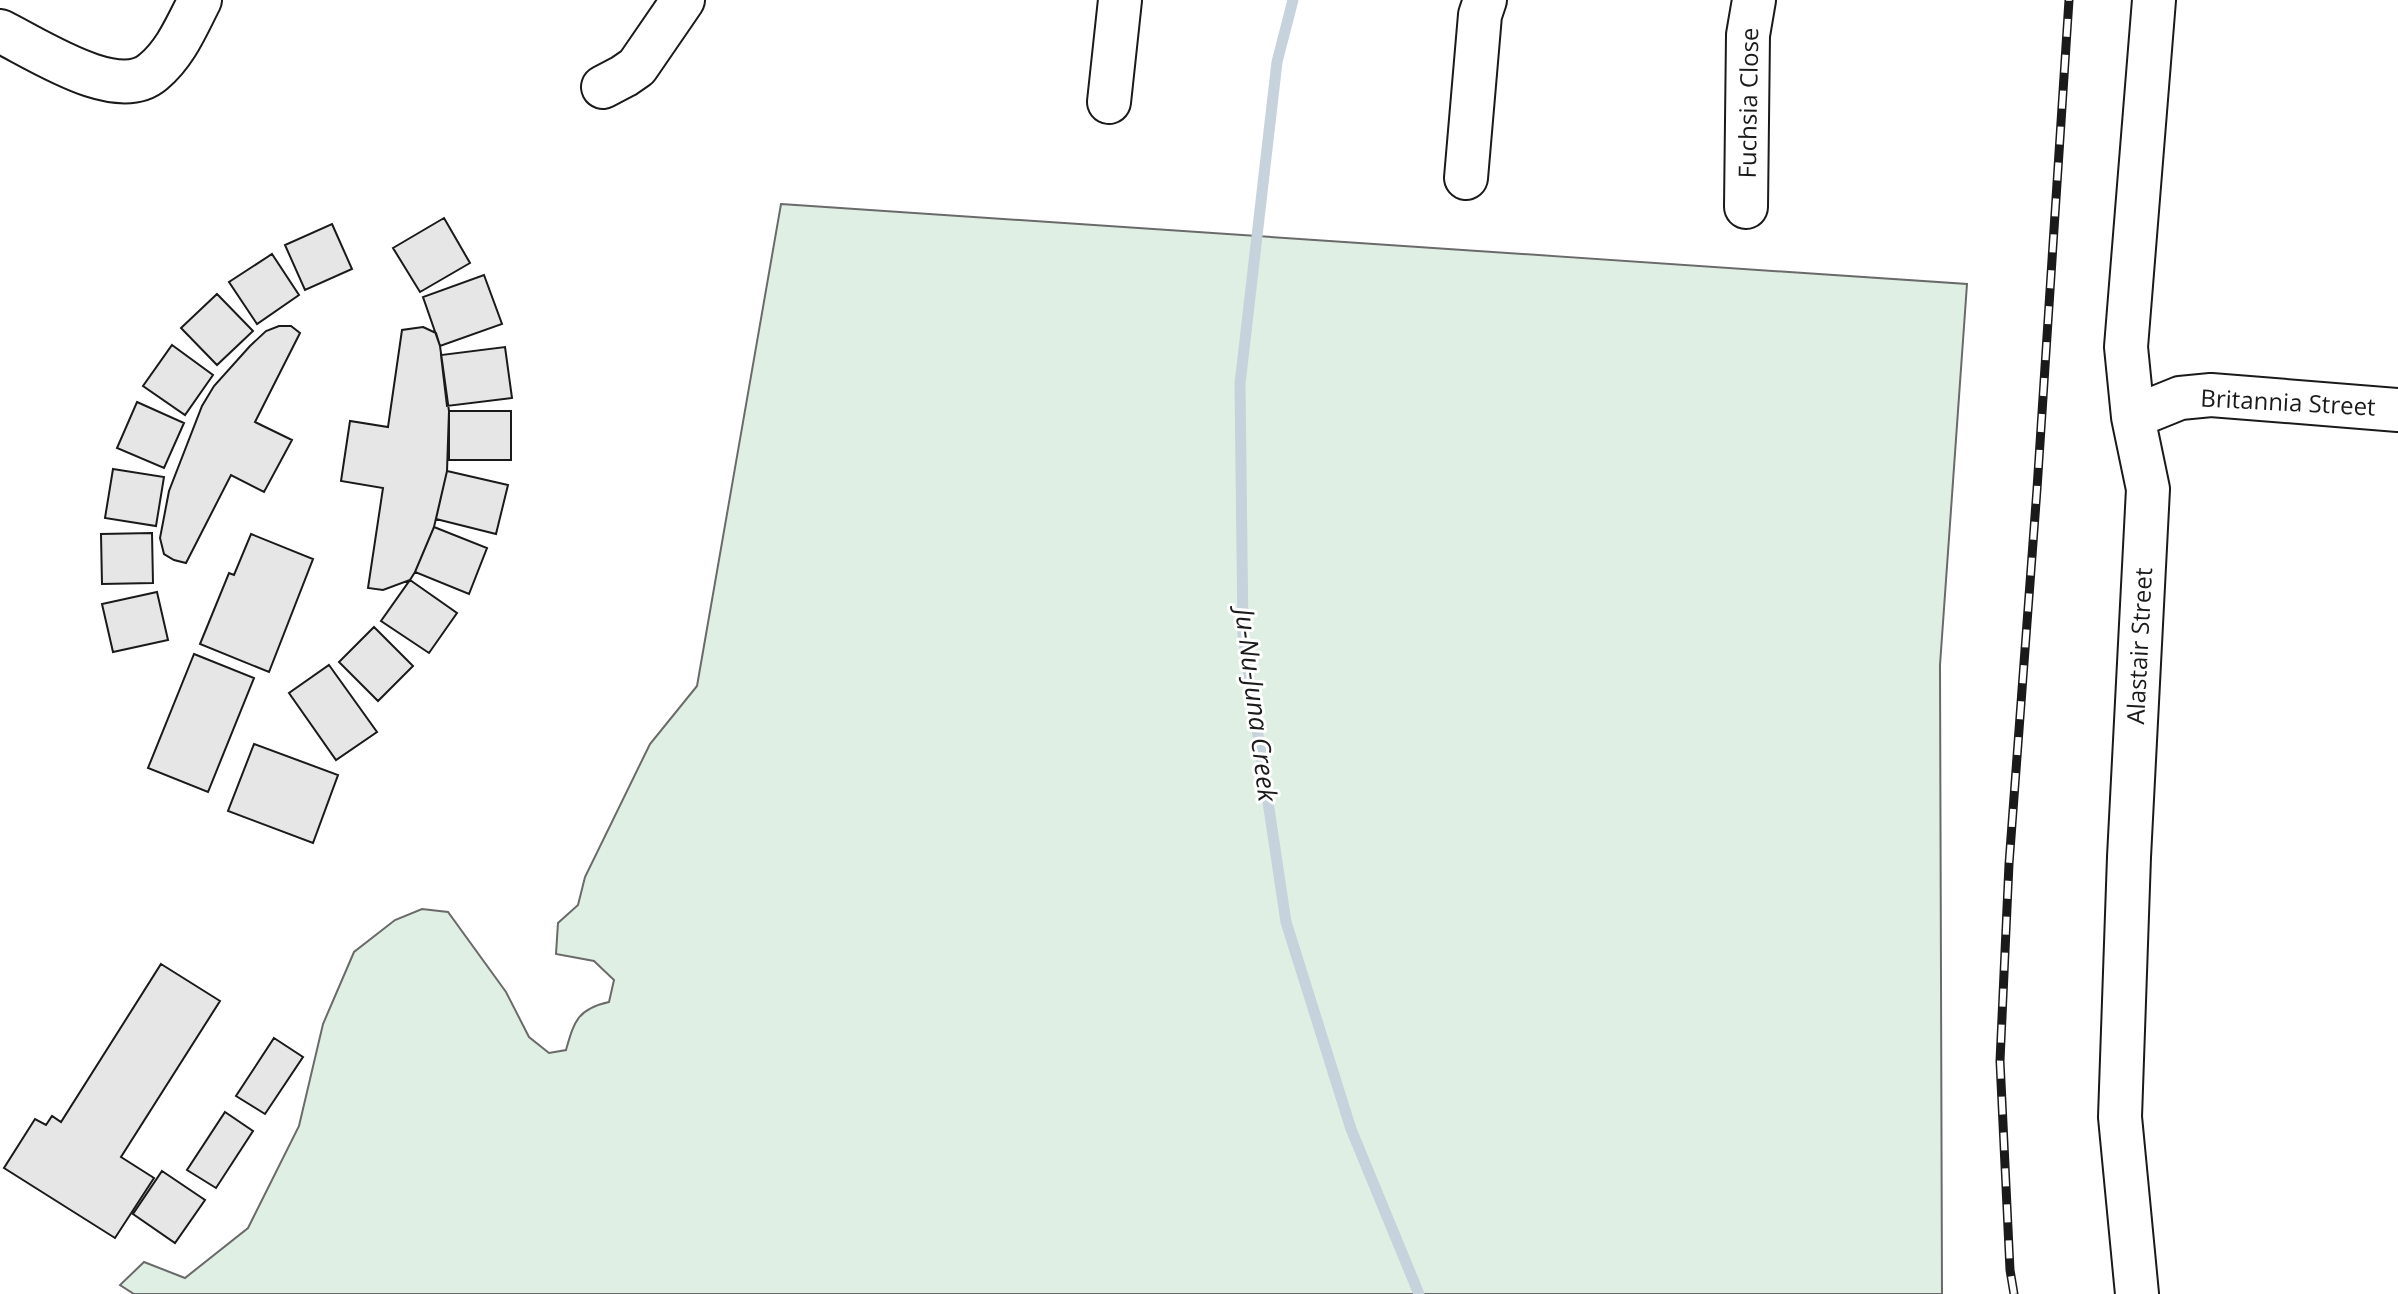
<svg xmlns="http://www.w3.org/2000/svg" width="2398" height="1294" viewBox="0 0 2398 1294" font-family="'Open Sans',sans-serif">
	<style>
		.green { fill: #e0efe3; stroke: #6a6a6a; stroke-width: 2 }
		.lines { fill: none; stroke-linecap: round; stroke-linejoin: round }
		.stream { stroke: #c6d2dc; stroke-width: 11 }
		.building { fill: #e6e6e6; stroke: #1a1a1a; stroke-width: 2 }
		.minor-casing { stroke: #1a1a1a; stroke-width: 46 }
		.minor { stroke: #fff; stroke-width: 42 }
		.rail-casing { stroke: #1a1a1a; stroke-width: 9 }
		.rail { stroke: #fff; stroke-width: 6; stroke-dasharray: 18; stroke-linecap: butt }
		.labels { text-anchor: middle; stroke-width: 6; stroke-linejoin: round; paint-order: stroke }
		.street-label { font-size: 24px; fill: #1a1a1a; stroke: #fff }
		.water-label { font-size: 26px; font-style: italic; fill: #1a1a1a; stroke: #fff }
	</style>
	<rect width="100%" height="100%" fill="#fff"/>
	<path class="green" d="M 781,204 L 1967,284 L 1940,665 L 1942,1294 L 134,1294 L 120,1285 L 144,1262 L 185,1278 L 248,1228 L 299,1126 L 323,1024 L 354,952 L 395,920 L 422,909 L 448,912 L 506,992 L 529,1037 L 549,1053 L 566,1050 C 574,1022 577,1009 609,1002 L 614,980 L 594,961 L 556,954 L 558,923 L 578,905 L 585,877 L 650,744 L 697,686 Z"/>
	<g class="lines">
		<path class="stream" d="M 1293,0 L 1277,62 L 1240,384 L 1243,635 L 1286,922 L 1351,1129 L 1419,1294"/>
	</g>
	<path class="building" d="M 444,218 L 470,263 L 420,292 L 393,248 Z
		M 332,224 L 352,269 L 305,290 L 285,245 Z
		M 272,254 L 299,295 L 257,324 L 229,282 Z
		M 484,275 L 502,324 L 440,346 L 423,297 Z
		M 217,294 L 253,331 L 217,365 L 181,328 Z
		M 279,326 L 291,326 L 300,333 L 255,422 L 292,440 L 264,492 L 231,475 L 186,563 L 174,560 L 164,554 L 160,538 L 169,491 L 202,406 L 214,386 L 250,346 L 266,331 Z
		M 423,327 L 436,333 L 440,346 L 449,411 L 447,471 L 434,527 L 415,572 L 410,580 L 383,590 L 368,588 L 383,488 L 341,481 L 350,421 L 388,427 L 402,330 Z
		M 172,345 L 213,375 L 185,415 L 143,386 Z
		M 505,347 L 512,398 L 447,406 L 441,355 Z
		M 137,402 L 184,423 L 164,468 L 117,448 Z
		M 449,411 L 511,411 L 511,460 L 449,460 Z
		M 113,469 L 164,477 L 156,526 L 105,518 Z
		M 447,471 L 508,485 L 496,534 L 436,519 Z
		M 434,527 L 487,548 L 469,594 L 415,572 Z
		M 152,533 L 153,583 L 102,584 L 101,534 Z
		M 251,534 L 313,559 L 269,672 L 200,644 L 229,573 L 234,575 Z
		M 410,580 L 457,613 L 429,653 L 381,621 Z
		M 157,592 L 168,640 L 113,652 L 102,604 Z
		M 374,627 L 413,666 L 378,701 L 339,662 Z
		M 194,654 L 254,678 L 208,792 L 148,768 Z
		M 329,665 L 377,732 L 336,760 L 289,693 Z
		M 254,744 L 338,775 L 313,843 L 228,811 Z
		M 161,964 L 220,1001 L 121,1157 L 154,1178 L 115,1238 L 4,1168 L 35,1119 L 46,1125 L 52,1116 L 61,1122 Z
		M 274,1038 L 303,1057 L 265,1114 L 236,1096 Z
		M 225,1112 L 253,1131 L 216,1188 L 187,1170 Z
		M 162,1171 L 205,1200 L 175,1243 L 133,1214 Z"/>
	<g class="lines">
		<defs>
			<path id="minor" d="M 0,31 C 37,49 117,103 153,72 C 176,53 187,25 200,0
				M 603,87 L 624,76 L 637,67 L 683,0
				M 1109,102 L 1120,0
				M 1466,178 L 1480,15 L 1485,0
				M 1746,207 L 1748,35 L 1754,0
				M 2133,417 L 2180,398 L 2211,395 L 2398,410
				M 2137,1294 L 2120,1117 L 2129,857 L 2148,489 L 2133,417 L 2126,347 L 2154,0"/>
		</defs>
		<use href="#minor" class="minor-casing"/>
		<use href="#minor" class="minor"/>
		<defs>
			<path id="rail" d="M 2014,1294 L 2010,1270 L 2000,1061 L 2009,864 L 2037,489 L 2069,0"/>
		</defs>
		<use href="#rail" class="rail-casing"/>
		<use href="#rail" class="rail"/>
	</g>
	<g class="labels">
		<g class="street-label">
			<text transform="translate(1749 103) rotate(-89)" y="8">Fuchsia Close</text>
			<text transform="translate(2288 403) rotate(3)" y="8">Britannia Street</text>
			<text transform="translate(2140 646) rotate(-87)" y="8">Alastair Street</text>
		</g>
		<g class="water-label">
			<text transform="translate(1256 705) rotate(83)" y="9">Ju-Nu-Juna Creek</text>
		</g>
	</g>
</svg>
